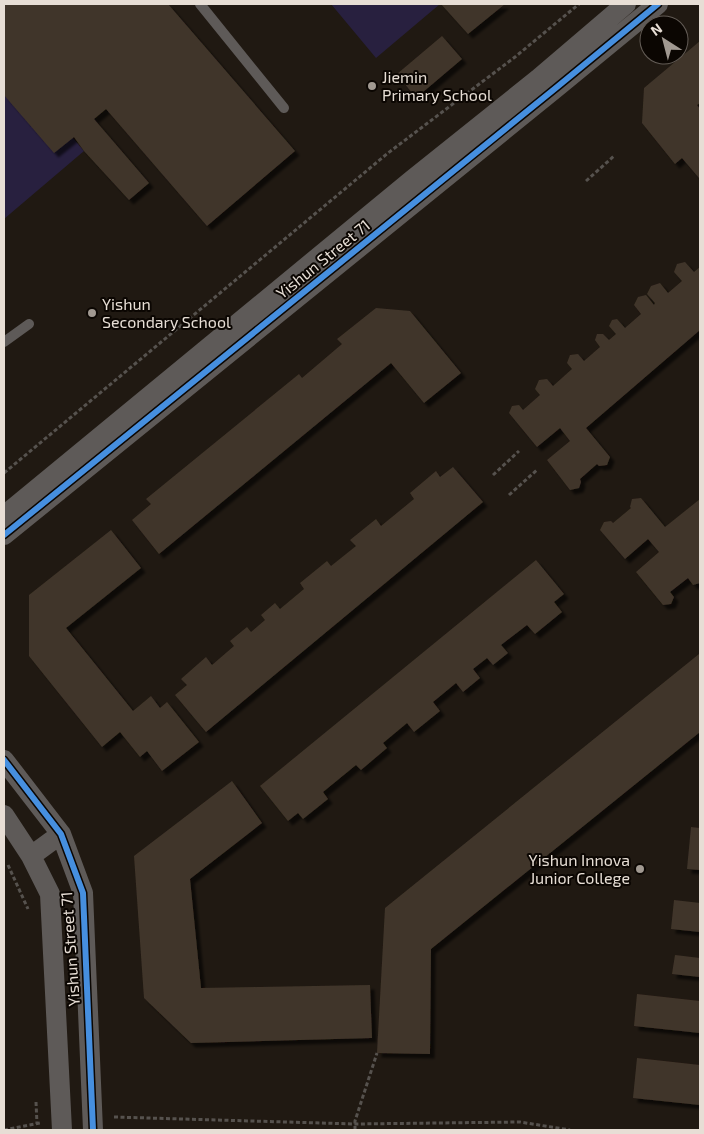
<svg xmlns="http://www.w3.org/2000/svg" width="704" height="1134" viewBox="0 0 704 1134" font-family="'Exo 2',sans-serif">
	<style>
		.green { fill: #28203f }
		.building { fill: #40352a; filter: url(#shadow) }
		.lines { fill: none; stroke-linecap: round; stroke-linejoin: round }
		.path { stroke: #56524e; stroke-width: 3; stroke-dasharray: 4 2.5; stroke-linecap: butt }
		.lane { stroke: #5e5a58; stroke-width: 10 }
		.street { stroke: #5e5a58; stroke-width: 20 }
		.cycleway-casing { stroke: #0b0602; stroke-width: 9 }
		.cycleway { stroke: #468fdf; stroke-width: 6 }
		.poi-dot { fill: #a19991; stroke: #0b0602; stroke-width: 2 }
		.labels { text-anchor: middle; stroke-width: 4; stroke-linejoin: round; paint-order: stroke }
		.poi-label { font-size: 16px; fill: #e7ded5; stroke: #0b0602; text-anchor: start }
		.street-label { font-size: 16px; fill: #e7ded5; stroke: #0b0602 }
	</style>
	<defs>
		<filter id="shadow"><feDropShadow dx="4.5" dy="4.5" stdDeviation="1" flood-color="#0009"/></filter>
	</defs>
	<rect width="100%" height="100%" fill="#201912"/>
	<path class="green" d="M 331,4 L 440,4 L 376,58 Z
		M 4,57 L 84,151 L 4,219 Z"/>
	<path class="building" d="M 4,4 L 168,4 L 295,151 L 207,226 L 106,109 L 94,119 L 149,183 L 129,200 L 84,151 L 74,137 L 54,153 L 4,95 Z
		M 441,4 L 505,4 L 468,34 Z
		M 442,36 L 462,59 L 416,98 L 397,74 Z
		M 700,41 L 700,103 L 697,105 L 700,109 L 700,177 L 699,178 L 682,158 L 675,164 L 642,123 L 644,88 Z
		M 685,262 L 694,272 L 700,267 L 700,301 L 699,302 L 700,304 L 700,330 L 586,428 L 610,457 L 607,465 L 599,466 L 597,464 L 580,479 L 581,482 L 579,488 L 570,490 L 547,460 L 570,441 L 560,428 L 537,447 L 509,413 L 512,406 L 519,405 L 523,410 L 540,395 L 535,389 L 539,380 L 547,379 L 553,386 L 572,369 L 567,363 L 570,355 L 578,354 L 584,361 L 600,347 L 595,340 L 597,334 L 603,334 L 609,340 L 616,334 L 609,326 L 612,320 L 617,319 L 625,328 L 641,314 L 634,305 L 638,297 L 646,295 L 654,305 L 655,303 L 647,294 L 651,286 L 660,283 L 668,293 L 682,281 L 674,272 L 677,264 Z
		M 376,308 L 410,311 L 461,373 L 424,403 L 391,363 L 159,554 L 132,520 L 151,504 L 146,499 L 299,374 L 302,378 L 342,344 L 337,339 Z
		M 453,467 L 483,502 L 206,732 L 175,695 L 187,685 L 181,679 L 206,657 L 212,665 L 234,646 L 230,641 L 247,627 L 251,632 L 265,620 L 261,615 L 275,603 L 280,609 L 304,589 L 300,583 L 327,561 L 331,566 L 356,546 L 350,540 L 376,519 L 381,526 L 414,499 L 410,493 L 436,471 L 440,477 Z
		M 641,498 L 665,527 L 700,499 L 700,567 L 699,568 L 700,570 L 700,583 L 693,585 L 688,578 L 670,592 L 674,597 L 671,604 L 663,605 L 636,572 L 659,552 L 648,539 L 625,559 L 600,530 L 604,522 L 611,521 L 613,523 L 631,508 L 630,507 L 632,499 Z
		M 111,530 L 141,568 L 66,628 L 133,711 L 151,696 L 160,708 L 167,702 L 199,742 L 162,771 L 147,751 L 140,757 L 120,732 L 102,747 L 29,656 L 29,595 Z
		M 536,560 L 564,594 L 554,602 L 562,612 L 535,634 L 527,625 L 501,645 L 508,653 L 493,665 L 487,658 L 473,669 L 480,678 L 463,692 L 456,683 L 433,702 L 440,711 L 414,732 L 407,723 L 383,743 L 387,748 L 361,770 L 356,765 L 323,792 L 328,799 L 303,819 L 298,813 L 288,821 L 260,786 Z
		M 699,654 L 700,655 L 700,732 L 431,949 L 430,1054 L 377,1053 L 385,908 Z
		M 232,781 L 262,823 L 190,879 L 201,988 L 370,985 L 372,1038 L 191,1043 L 144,998 L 134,856 Z
		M 691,827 L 700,828 L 700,870 L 687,869 Z
		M 674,900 L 700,903 L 700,932 L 671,929 Z
		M 675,955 L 700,958 L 700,977 L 672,974 Z
		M 637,994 L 700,1001 L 700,1033 L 634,1026 Z
		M 637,1058 L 700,1065 L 700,1105 L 633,1098 Z"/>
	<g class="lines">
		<path class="path" d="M 586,181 L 614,156
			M 4,473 L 388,153 L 515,57 L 579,4
			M 493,475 L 519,451
			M 509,495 L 538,469
			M 8,865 L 28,909
			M 36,1102 L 37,1124
			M 114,1117 L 355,1124 L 520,1122 L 570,1130
			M 4,1130 L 40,1123
			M 355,1130 L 355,1121 L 377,1053"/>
		<path class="lane" d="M 200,4 L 284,108
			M 4,342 L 29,324"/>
		<path class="street" d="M 4,516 L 412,180 L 538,79 L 626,4
			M 4,535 L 557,87 L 658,4
			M 4,760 L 61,834 L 83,893 L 93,1130
			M 4,815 L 31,856 L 50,894 L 62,1130
			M 31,856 L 61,834"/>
		<defs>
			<path id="cycleway" d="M 4,535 L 557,87 L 658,4
				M 4,760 L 61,834 L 83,893 L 93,1130"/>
		</defs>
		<use href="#cycleway" class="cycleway-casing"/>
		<use href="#cycleway" class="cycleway"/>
	</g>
	<g class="poi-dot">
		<circle cx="372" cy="86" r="5"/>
		<circle cx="92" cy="313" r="5"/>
		<circle cx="640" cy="869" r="5"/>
	</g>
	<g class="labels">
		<g class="poi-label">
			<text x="382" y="83">Jiemin<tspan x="382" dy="18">Primary School</tspan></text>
			<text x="102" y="310">Yishun<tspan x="102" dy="18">Secondary School</tspan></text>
			<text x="630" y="866" text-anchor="end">Yishun Innova<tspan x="630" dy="18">Junior College</tspan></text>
		</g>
		<g class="street-label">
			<text transform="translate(323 259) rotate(-39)" y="6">Yishun Street 71</text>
			<text transform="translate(70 949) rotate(-94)" y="6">Yishun Street 71</text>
		</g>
	</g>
	<rect width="704" height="1134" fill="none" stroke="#e7ded5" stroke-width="10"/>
	<g transform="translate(664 40) rotate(324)"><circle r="24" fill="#0b0602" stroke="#635c56"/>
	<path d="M0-4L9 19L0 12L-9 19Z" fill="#a19991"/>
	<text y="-8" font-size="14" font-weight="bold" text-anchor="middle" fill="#e7ded5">N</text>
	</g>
</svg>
